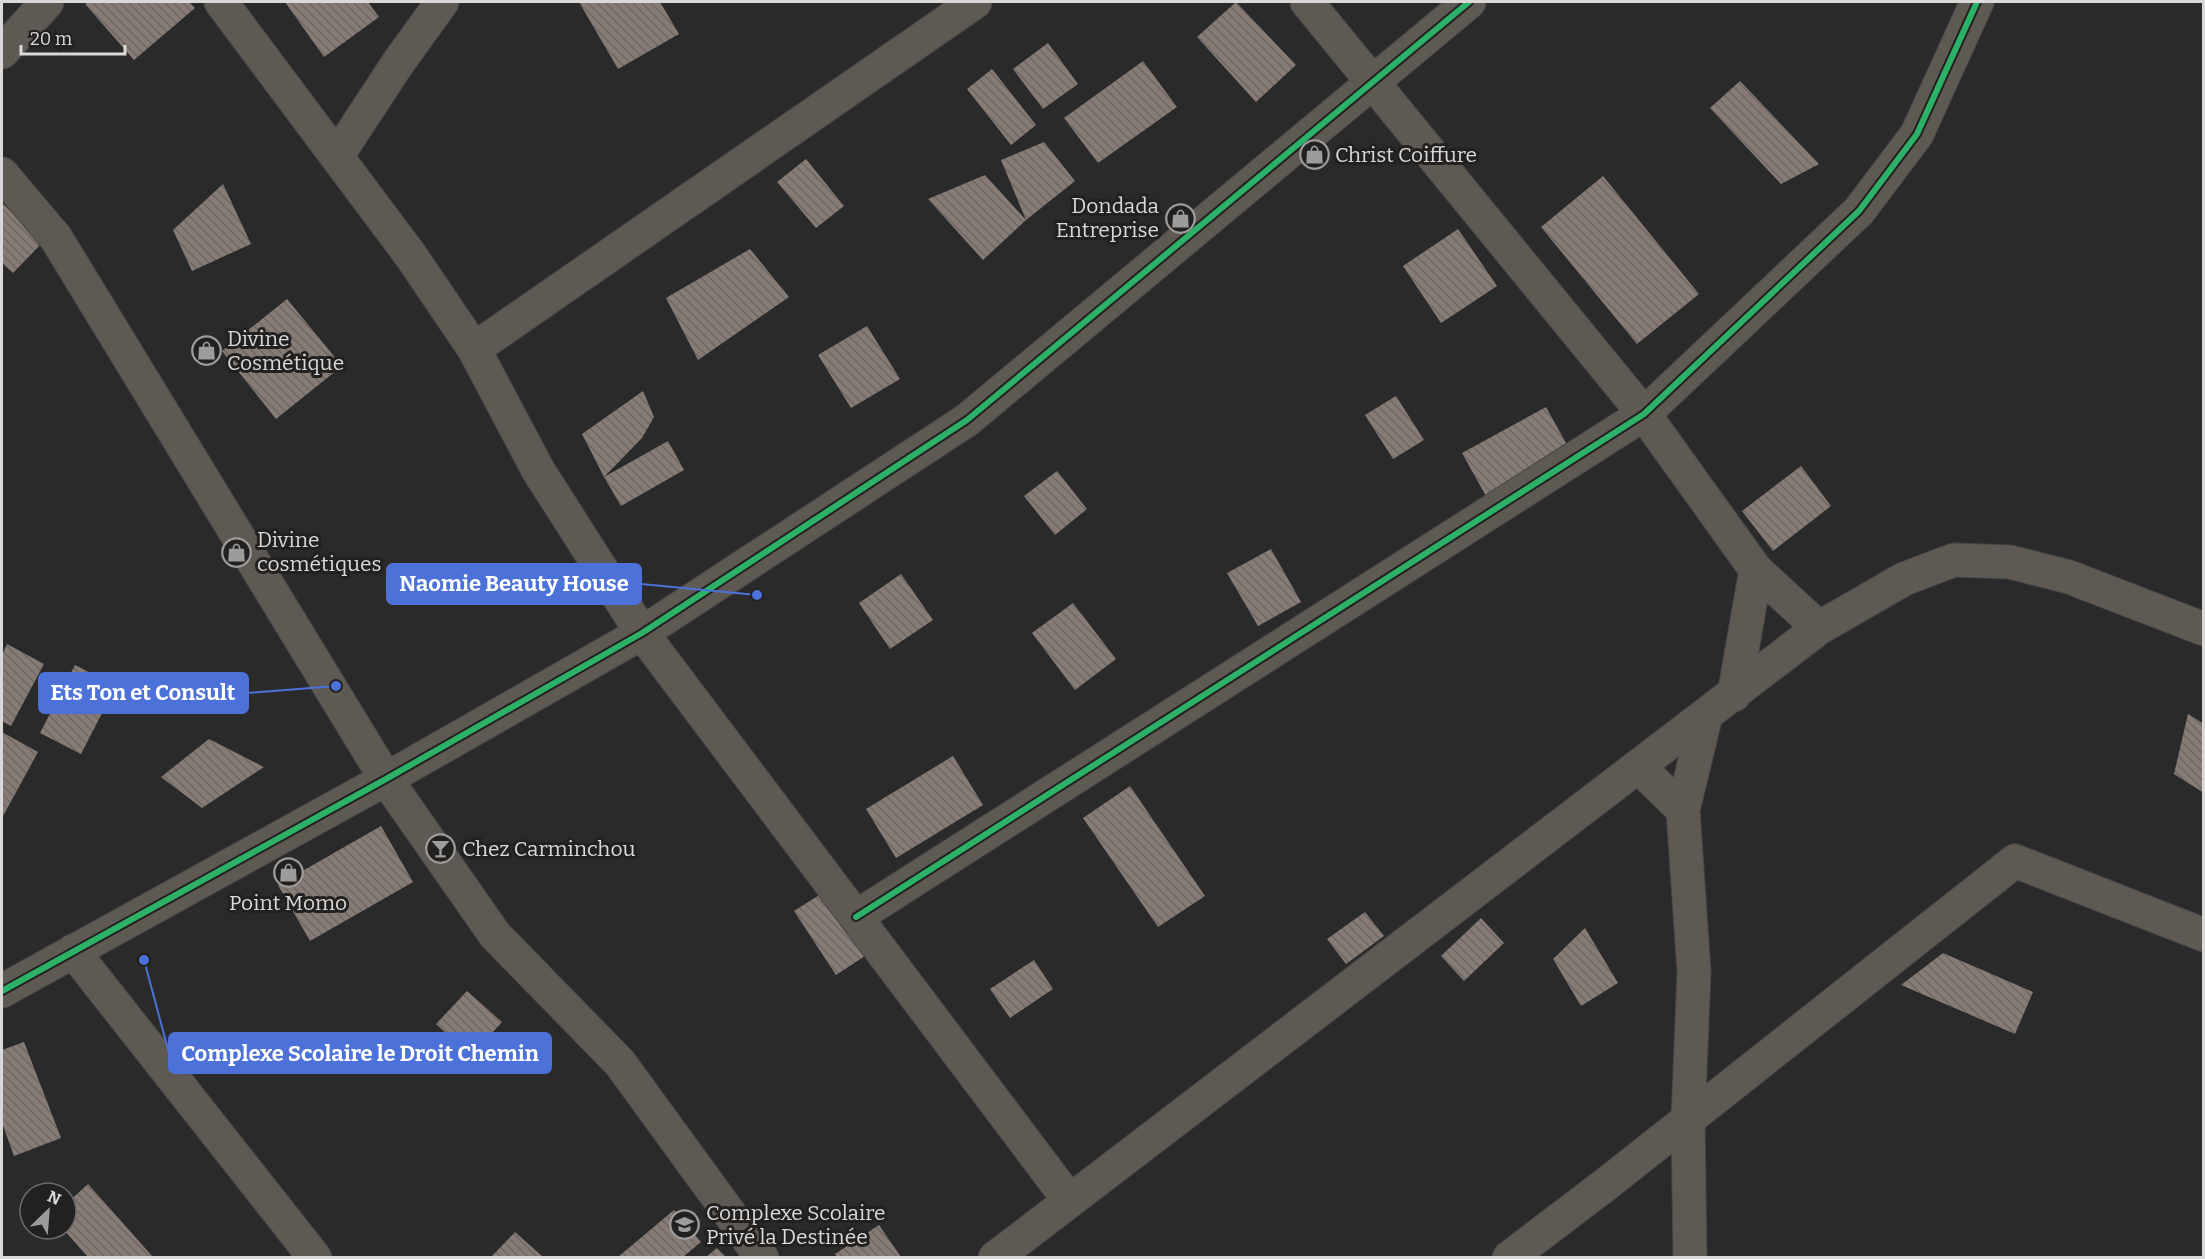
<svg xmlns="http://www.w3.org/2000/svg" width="2205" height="1259" viewBox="0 0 2205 1259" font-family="Bitter,serif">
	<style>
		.building { fill: url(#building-back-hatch) }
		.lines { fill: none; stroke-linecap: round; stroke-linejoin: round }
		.minor-casing { stroke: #474646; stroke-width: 35 }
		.minor { stroke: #5f5954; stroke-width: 33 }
		.cycleway-casing { stroke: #23211f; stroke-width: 10 }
		.cycleway { stroke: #2db169; stroke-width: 6 }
		.labels { text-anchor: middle; stroke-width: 6; stroke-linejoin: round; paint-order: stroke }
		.poi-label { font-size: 21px; fill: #dbd9d8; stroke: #23211f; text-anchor: start }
		.leader { fill: none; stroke: #4c71d8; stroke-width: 2 }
		.callout-dot { fill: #4c71d8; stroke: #23211f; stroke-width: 2 }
		.callout { fill: #4c71d8; stroke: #4c71d8; stroke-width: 2 }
		.callout-label { font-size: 22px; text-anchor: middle; font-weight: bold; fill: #fff }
	</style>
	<defs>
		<pattern id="building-back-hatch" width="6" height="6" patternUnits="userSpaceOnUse" patternTransform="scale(1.5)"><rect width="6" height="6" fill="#867c75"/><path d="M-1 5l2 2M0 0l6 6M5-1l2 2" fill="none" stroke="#6e6763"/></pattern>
	</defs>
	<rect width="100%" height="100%" fill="#2b2a2a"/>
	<path class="building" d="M 89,2 L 189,2 L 195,8 L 134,60 L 85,4 Z
		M 285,2 L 368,2 L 379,17 L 324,57 Z
		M 579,2 L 660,2 L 679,34 L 618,69 Z
		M 1236,2 L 1296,65 L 1256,102 L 1197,37 Z
		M 1048,43 L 1078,84 L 1043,109 L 1013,69 Z
		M 1143,61 L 1177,107 L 1098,163 L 1064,118 Z
		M 992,69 L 1036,125 L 1011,145 L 967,89 Z
		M 1740,81 L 1819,164 L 1781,184 L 1710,108 Z
		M 1044,142 L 1075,181 L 1026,220 L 1001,160 Z
		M 806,159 L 844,206 L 816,228 L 777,182 Z
		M 985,175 L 1026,220 L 983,260 L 928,199 Z
		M 1603,176 L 1699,294 L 1637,344 L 1541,227 Z
		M 223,184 L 251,244 L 192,271 L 173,230 Z
		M 2,203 L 43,242 L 13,273 L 2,263 Z
		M 1458,229 L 1497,286 L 1441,323 L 1403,266 Z
		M 750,249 L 789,297 L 698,360 L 666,298 Z
		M 287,299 L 342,366 L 276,419 L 222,351 Z
		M 867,326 L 900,379 L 851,408 L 818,355 Z
		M 643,391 L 654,417 L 642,438 L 604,477 L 582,434 Z
		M 1396,396 L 1424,440 L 1393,459 L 1365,415 Z
		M 1546,407 L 1571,452 L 1487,498 L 1462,453 Z
		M 668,441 L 684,470 L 621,506 L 604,477 Z
		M 1801,466 L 1831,506 L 1773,551 L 1742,511 Z
		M 1057,471 L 1087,509 L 1055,535 L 1024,496 Z
		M 1271,549 L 1301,602 L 1258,626 L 1227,573 Z
		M 901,574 L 933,620 L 890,649 L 859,603 Z
		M 1073,603 L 1116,659 L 1075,690 L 1032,633 Z
		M 7,644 L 44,664 L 11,726 L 2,721 L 2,655 Z
		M 75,665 L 116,686 L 81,754 L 40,733 Z
		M 2188,714 L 2204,724 L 2204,793 L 2174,774 Z
		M 2,732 L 38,752 L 2,818 Z
		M 209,739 L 264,767 L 202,808 L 161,777 Z
		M 953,756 L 983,805 L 896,858 L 866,809 Z
		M 1130,786 L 1205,896 L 1158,927 L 1083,818 Z
		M 381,826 L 413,882 L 310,941 L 278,885 Z
		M 824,892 L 865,956 L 836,975 L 794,911 Z
		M 1365,912 L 1384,936 L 1346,964 L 1327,939 Z
		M 1481,918 L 1504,943 L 1464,981 L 1441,956 Z
		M 1585,928 L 1618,983 L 1581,1006 L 1553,959 Z
		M 1943,953 L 2033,992 L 2015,1034 L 1901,985 Z
		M 1034,960 L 1053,989 L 1010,1018 L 990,989 Z
		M 467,991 L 502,1022 L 471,1056 L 436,1024 Z
		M 24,1042 L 61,1138 L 14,1156 L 2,1123 L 2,1050 Z
		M 88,1184 L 153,1257 L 88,1257 L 63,1229 L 66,1229 L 66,1204 Z
		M 674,1210 L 701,1242 L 683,1257 L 618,1257 Z
		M 879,1225 L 901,1257 L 837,1257 L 835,1254 Z
		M 515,1232 L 543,1257 L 491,1257 Z
		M 717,1248 L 726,1257 L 706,1257 Z"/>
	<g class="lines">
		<defs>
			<path id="minor" d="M 221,2 L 411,256 L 474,349 L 538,470 L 642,633 L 1069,1200
				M 1307,2 L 1644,414 L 1756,570 L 1819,628
				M 2,52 L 47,2
				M 337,156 L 398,63 L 442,2
				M 2,174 L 56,238 L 386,779 L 495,935 L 620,1063 L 762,1258
				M 474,349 L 975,2
				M 1734,695 L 1756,570
				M 1639,767 L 1683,810
				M 856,917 L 1644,414 L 1859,211 L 1917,134 L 1977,2
				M 73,951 L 315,1258
				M 2,991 L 386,779 L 642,633 L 967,420 L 1469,2
				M 995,1258 L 1819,628 L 1904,579 L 1954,560 L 2010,562 L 2069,577 L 2204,629
				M 1509,1258 L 1605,1185 L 2015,861 L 2204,935
				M 1690,1258 L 1688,1120 L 1694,972 L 1683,810 L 1706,715"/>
		</defs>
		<use href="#minor" class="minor-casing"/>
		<use href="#minor" class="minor"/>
		<defs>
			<path id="cycleway" d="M 856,917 L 1644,414 L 1859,211 L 1917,134 L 1977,2
				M 2,991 L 386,779 L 642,633 L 967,420 L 1469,2"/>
		</defs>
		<use href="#cycleway" class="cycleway-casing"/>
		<use href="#cycleway" class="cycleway"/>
	</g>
	<defs>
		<symbol id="shop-ring" viewBox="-11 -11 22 22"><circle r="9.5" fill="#23211f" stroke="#9d9c9b" stroke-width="1.5"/><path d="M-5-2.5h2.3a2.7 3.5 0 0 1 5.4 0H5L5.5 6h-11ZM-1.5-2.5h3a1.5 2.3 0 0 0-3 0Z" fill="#9d9c9b"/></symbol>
		<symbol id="bar-ring" viewBox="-11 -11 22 22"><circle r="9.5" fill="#23211f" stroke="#9d9c9b" stroke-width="1.5"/><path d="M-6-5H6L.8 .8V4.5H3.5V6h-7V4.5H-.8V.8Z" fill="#9d9c9b"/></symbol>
		<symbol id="school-ring" viewBox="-11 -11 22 22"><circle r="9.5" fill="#23211f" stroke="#9d9c9b" stroke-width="1.5"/><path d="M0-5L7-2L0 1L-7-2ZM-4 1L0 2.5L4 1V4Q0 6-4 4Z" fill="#9d9c9b"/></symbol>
	</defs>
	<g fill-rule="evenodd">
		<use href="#shop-ring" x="1298" y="138" width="33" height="33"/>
		<use href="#shop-ring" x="1164" y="202" width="33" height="33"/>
		<use href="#shop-ring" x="190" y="334" width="33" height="33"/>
		<use href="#shop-ring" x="220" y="536" width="33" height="33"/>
		<use href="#bar-ring" x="424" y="832" width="33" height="33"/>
		<use href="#shop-ring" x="272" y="856" width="33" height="33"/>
		<use href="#school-ring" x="668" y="1208" width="33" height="33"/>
	</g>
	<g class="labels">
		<g class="poi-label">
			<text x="1335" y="162">Christ Coiffure</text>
			<text x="1159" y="213" text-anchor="end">Dondada<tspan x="1159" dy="24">Entreprise</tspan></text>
			<text x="227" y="346">Divine<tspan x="227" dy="24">Cosmétique</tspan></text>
			<text x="257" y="547">Divine<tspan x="257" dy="24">cosmétiques</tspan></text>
			<text x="462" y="856">Chez Carminchou</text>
			<text x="288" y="910" text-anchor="middle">Point Momo</text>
			<text x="706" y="1220">Complexe Scolaire<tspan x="706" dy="24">Privé la Destinée</tspan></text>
		</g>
	</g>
	<path class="leader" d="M757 595L641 584M336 686L248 693M144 960L169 1053"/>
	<g class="callout-dot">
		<circle cx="757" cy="595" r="6"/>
		<circle cx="336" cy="686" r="6"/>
		<circle cx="144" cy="960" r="6"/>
	</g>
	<g class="callout">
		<rect x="387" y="564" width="254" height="40" rx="6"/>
		<rect x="39" y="673" width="209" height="40" rx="6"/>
		<rect x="169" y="1033" width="382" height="40" rx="6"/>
	</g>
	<g class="callout-label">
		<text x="514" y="591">Naomie Beauty House</text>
		<text x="143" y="700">Ets Ton et Consult</text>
		<text x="360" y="1061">Complexe Scolaire le Droit Chemin</text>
	</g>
	<rect width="2205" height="1259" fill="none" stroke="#dbd9d8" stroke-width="6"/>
	<g transform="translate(48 1211) rotate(25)"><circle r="28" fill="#23211f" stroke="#6d6b69" stroke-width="1.5"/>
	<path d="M0-4.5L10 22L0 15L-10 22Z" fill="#9d9c9b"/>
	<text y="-9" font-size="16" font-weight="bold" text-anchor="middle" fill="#dbd9d8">N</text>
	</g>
	<path d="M21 45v9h104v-9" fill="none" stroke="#dbd9d8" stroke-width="3"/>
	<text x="30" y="45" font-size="18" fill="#dbd9d8" stroke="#23211f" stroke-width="4.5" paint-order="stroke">20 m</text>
</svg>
